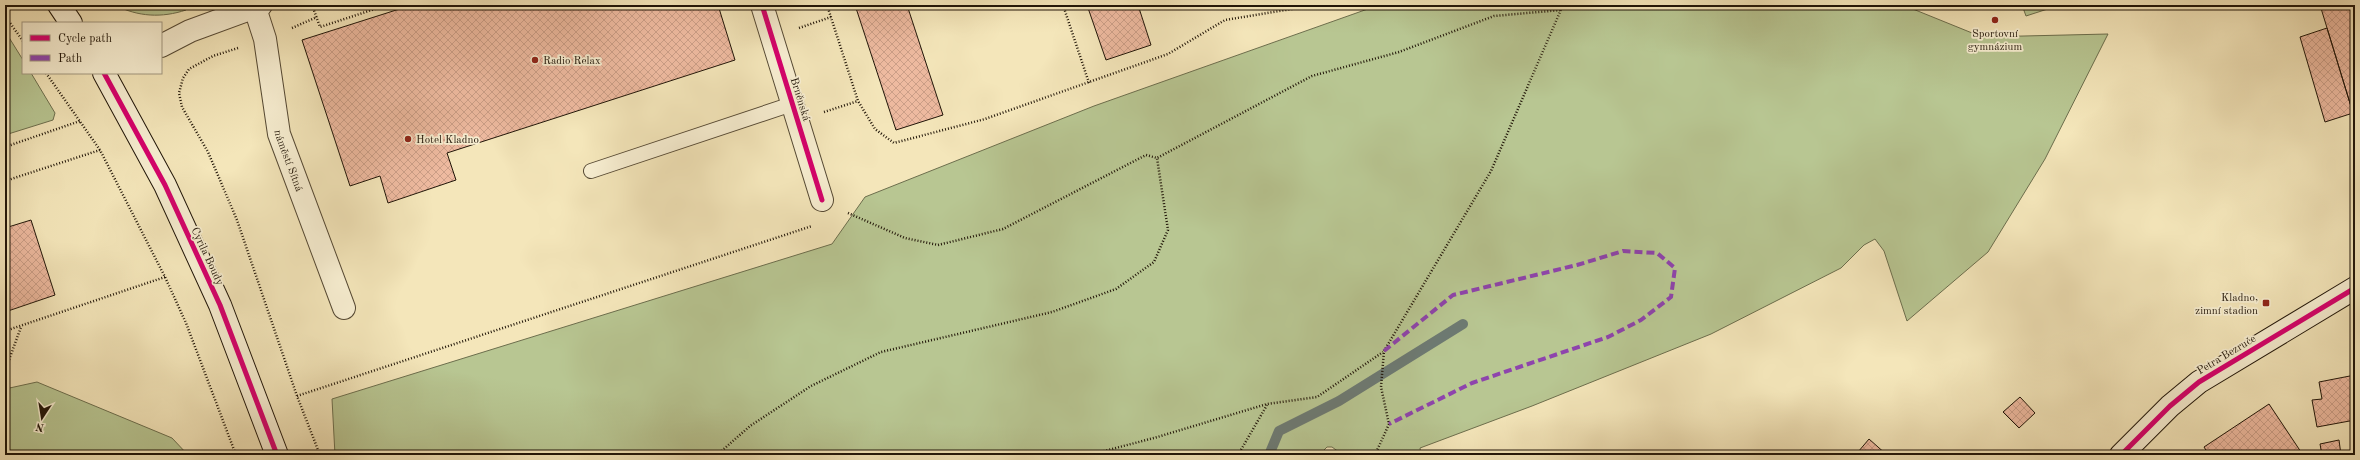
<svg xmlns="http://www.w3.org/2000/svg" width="2360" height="460" viewBox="0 0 2360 460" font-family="'Old Standard TT',serif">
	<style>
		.green { fill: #b8c692; stroke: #6c6e4d }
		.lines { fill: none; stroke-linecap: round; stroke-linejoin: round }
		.stream { stroke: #6d7a73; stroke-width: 10 }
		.building { fill: url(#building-cross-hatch); stroke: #201508 }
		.lane-casing { stroke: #554934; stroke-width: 16 }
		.street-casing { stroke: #554934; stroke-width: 24 }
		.secondary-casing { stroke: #201508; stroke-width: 24 }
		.path { stroke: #201508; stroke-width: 2.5; stroke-dasharray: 1 2; stroke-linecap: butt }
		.lane { stroke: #f8efd2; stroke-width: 14 }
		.street { stroke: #f8efd2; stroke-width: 22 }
		.secondary { stroke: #f8efd2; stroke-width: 22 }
		.quiet { stroke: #8e44ad; stroke-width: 4; stroke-dasharray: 8 4; stroke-linecap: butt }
		.cycleway-casing { stroke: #f8efd2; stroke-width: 8 }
		.cycleway { stroke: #d6006c; stroke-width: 5 }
		.poi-dot { fill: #8f2418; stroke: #f8efd2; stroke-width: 1.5 }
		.labels { text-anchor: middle; stroke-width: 3.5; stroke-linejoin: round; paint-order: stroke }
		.poi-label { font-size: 11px; fill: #201508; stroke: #f8efd2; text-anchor: start }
		.street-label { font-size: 11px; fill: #201508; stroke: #f8efd2 }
	</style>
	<defs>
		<pattern id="building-cross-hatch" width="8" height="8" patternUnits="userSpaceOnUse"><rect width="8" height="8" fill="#eebaa0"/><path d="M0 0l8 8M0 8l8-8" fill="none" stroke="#cc9f88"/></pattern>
	</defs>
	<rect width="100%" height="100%" fill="#f4e6ba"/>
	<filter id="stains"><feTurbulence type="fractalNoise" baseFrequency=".005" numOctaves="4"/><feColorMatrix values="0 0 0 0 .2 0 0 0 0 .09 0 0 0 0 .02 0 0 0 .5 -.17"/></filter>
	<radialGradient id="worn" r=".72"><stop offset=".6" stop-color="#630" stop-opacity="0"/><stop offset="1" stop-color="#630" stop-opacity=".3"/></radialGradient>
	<path class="green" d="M 115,5 L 185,5 L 186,10 C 162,18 138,17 115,5 Z
		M 1379,5 L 1903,5 L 1982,37 L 2108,34 L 2045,159 L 1988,252 L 1907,321 L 1884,251 L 1875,239 L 1864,245 L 1841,268 L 1711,334 L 1532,406 L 1420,448 L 1421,455 L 1343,455 L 1332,447 L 1327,447 L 1319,455 L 335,455 L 332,399 L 832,244 L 865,197 L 1094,106 Z
		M 2022,5 L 2060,5 L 2026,16 Z
		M 5,31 L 23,60 L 23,73 L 31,73 L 55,113 L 53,120 L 5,135 Z
		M 37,382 L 172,438 L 188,455 L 5,455 L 5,389 Z"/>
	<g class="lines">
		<path class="stream" d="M 1269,455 L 1279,431 L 1339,401 L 1463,324"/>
	</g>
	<path class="building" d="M 412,5 L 718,5 L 735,60 L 447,153 L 456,180 L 388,203 L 380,176 L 350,186 L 302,40 Z
		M 855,5 L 907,5 L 943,115 L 896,130 Z
		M 1087,5 L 1138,5 L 1151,45 L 1106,60 Z
		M 2320,5 L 2355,5 L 2355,113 L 2353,113 Z
		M 2327,28 L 2353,113 L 2325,122 L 2300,37 Z
		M 31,220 L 55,295 L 5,312 L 5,228 Z
		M 2355,375 L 2355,420 L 2317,427 L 2312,400 L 2322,399 L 2319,382 Z
		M 2020,397 L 2035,413 L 2019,428 L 2003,412 Z
		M 2269,404 L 2301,452 L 2297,455 L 2209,455 L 2204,447 Z
		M 1869,439 L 1887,455 L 1861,455 L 1858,452 Z
		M 2339,440 L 2341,455 L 2322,455 L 2320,444 Z"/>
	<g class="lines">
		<defs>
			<path id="lane" d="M 591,171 L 792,104"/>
			<g id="street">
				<path id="s1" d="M 254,5 L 265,39 L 279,134 L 344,308"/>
				<path d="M 762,5 L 822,200"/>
				<path d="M 161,46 L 190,31 L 261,5"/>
			</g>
			<path id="secondary" d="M 59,5 L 71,23
				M 104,73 L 165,185 L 220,305 L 277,455
				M 2121,455 L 2170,406 L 2199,382 L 2355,288"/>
		</defs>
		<use href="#lane" class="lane-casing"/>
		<use href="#street" class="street-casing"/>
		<use href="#secondary" class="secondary-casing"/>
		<path class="path" d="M 312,5 L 320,27 L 387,5
			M 827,5 L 858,101 L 875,129 L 894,143 L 985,119 L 1168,54 L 1225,20 L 1316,5
			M 1063,5 L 1089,83
			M 5,16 L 23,41
			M 292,28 L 317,17
			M 799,28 L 831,17
			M 238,48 L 213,56 L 189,69 L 183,78 L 179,93 L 182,107 L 208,152 L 237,220 L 297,396 L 320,455
			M 46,73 L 100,150 L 165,277 L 186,323 L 236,455
			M 824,112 L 858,101
			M 5,147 L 80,121
			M 5,181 L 100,150
			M 848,213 L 905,238 L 938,245 L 1003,229 L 1146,155 L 1157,158 L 1312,76 L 1399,52 L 1494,16 L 1561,10
			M 5,331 L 165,277
			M 5,371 L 21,327
			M 297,396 L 812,226
			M 717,455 L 750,426 L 811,386 L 881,352 L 1052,312 L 1116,289 L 1154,262 L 1168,230 L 1157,158
			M 1089,455 L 1154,438 L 1267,404 L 1317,397 L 1383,352
			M 1238,455 L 1267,405
			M 1375,455 L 1389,424 L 1381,387 L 1384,351 L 1491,171 L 1563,5"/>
		<use href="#lane" class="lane"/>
		<use href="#street" class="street"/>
		<use href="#secondary" class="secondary"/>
		<path class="quiet" d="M 1384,351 L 1453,295 L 1577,265 L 1623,251 L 1657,253 L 1675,268 L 1671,297 L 1641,320 L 1608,337 L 1472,383 L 1389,424"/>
		<defs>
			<path id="cycleway" d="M 762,5 L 822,200
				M 104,73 L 165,185 L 220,305 L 277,455
				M 2121,455 L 2170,406 L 2199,382 L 2355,288"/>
		</defs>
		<use href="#cycleway" class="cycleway-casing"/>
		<use href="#cycleway" class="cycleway"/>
	</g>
	<g class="poi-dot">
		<circle cx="1995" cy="20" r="4"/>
		<circle cx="535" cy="60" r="4"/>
		<circle cx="408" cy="139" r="4"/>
		<rect x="2262" y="299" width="8" height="8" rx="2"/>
	</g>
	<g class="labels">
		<g class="poi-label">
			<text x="1995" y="37" text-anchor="middle">Sportovní<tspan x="1995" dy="13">gymnázium</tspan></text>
			<text x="543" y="64">Radio Relax</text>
			<text x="416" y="143">Hotel Kladno</text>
			<text x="2258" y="301" text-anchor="end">Kladno,<tspan x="2258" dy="13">zimní stadion</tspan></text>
		</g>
		<g class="street-label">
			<text transform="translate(801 99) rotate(73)" y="4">Brněnská</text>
			<text dy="4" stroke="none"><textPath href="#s1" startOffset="160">náměstí Sítná</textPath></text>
			<text transform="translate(208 256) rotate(65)" y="4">Cyrila Boudy</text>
			<text transform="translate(2226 354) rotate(-31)" y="4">Petra Bezruče</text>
		</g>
	</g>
	<rect width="2360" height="460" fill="none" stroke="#f4e6ba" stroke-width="20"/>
	<rect x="6" y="6" width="2348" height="448" fill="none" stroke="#201508" stroke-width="2"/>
	<rect x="10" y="10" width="2340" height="440" fill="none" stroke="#201508"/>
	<rect x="22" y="22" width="140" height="52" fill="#f8efd2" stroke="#a29881"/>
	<rect x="30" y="35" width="20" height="6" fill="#d6006c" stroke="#a29881"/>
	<text x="58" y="42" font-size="12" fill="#201508">Cycle path</text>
	<rect x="30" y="55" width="20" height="6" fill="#8e44ad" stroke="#a29881"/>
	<text x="58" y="62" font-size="12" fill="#201508">Path</text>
	<g transform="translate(42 418) rotate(192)" stroke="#f8efd2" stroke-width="3" paint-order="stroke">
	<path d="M0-3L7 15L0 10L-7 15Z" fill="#201508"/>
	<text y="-6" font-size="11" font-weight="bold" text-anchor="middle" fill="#201508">N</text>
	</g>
	<rect width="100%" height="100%" filter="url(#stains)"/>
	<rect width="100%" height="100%" fill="url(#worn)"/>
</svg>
